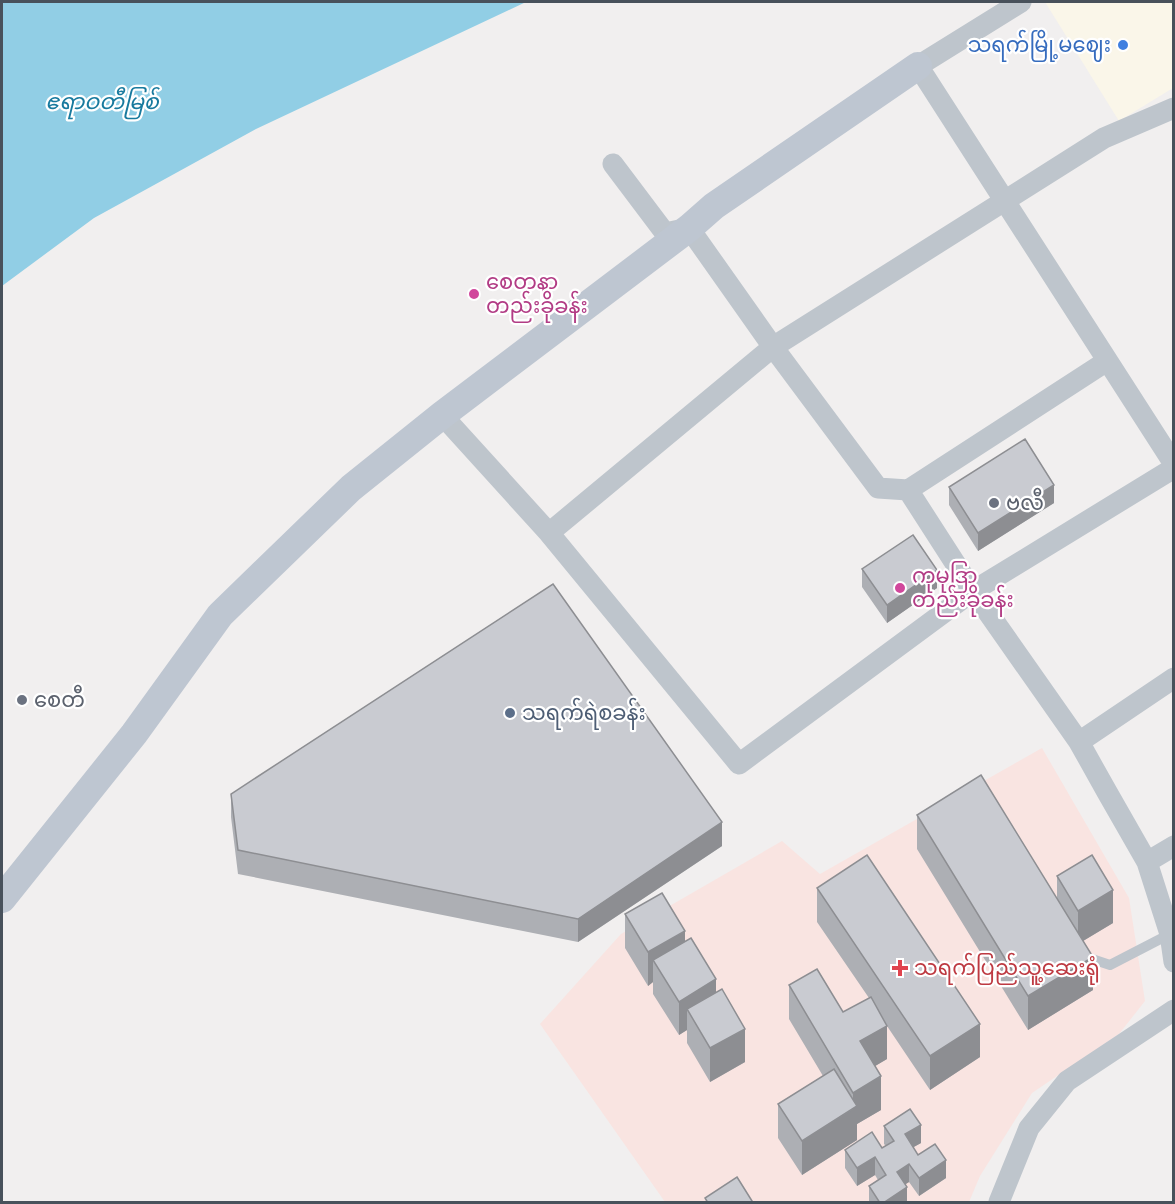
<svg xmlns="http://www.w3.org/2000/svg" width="1175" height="1204" viewBox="0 0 1175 1204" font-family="'DejaVu Sans','Noto Sans Myanmar',sans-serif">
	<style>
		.commercial { fill: #faf6e9 }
		.medical { fill: #f9e4e1 }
		.water { fill: #91cee5 }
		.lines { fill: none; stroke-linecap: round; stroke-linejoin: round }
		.lane { stroke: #bec5cc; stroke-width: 10 }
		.street { stroke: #bec5cc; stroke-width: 21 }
		.secondary { stroke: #bec6d1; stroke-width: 28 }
		.wall { fill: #adafb4 }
		.shaded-wall { fill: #8d8e92 }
		.building { fill: #c9cbd1; stroke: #8d8e92; stroke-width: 1.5 }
		.shop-dot { fill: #3f7fe0; stroke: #fff; stroke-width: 2 }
		.hotel-dot { fill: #d1479c; stroke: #fff; stroke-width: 2 }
		.worship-dot { fill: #6b7280; stroke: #fff; stroke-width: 2 }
		.service-dot { fill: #5c6f8a; stroke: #fff; stroke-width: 2 }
		.health-dot { fill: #e0444e; stroke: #fff; stroke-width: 2 }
		.labels { text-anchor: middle; stroke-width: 4.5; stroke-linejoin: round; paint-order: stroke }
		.shop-label { font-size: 21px; fill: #366cbe; stroke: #fff; text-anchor: end }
		.hotel-label { font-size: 21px; fill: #b23c85; stroke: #fff; text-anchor: start }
		.worship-label { font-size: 21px; fill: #5b616d; stroke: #fff; text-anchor: start }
		.service-label { font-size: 21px; fill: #4e5e75; stroke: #fff; text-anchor: start }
		.health-label { font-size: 21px; fill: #be3a42; stroke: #fff; text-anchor: start }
		.water-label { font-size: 22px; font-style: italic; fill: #187a9e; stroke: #fff }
	</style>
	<rect width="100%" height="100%" fill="#f1efef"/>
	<path class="commercial" d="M 1045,2 L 1173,2 L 1173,88 L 1119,121 Z"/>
	<path class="medical" d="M 1042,748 L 1129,898 L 1145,1001 L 1119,1034 L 1032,1093 L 980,1176 L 969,1202 L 665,1202 L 540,1024 L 621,934 L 782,841 L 820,874 Z"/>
	<path class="water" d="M 2,2 L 526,2 L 256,129 L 94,218 L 2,286 Z"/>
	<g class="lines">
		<path class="lane" d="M 1081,952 L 1086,957 L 1110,965 L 1170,934"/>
		<path class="street" d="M 1021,2 L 918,66 L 1174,464
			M 613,164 L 665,233 L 689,228 L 773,347 L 878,488 L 908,490 L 973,591 L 1079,742 L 1107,792 L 1147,862 L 1170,934 L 1174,962
			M 442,415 L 549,533 L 739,764 L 973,591 L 1174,468
			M 908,490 L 1107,361
			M 549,533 L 773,347 L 1104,138 L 1174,108
			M 1079,742 L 1174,678
			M 1147,862 L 1174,846
			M 999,1202 L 1029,1128 L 1067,1081 L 1174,1010"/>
		<path class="secondary" d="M 2,899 L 134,734 L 220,615 L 351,488 L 442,415 L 689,228 L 714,206 L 918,66"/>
	</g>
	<path class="wall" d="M 949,487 L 1054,503 L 978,551 L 949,505 Z
		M 862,569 L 937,588 L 887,623 L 862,587 Z
		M 231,794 L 722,846 L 578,942 L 238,874 L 231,817 Z
		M 917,815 L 1057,898 L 1057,876 L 1113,923 L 1083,941 L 1093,990 L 1028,1030 L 917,849 Z
		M 817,888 L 980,1057 L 930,1090 L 887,1026 L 887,1059 L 875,1066 L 881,1110 L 857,1124 L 857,1140 L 802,1175 L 778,1138 L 778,1104 L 823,1076 L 789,1019 L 789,985 L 843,1012 L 869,998 L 817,922 Z
		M 625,914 L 685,941 L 716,993 L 745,1062 L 710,1082 L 687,1043 L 687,1030 L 679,1035 L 653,994 L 653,982 L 648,986 L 625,948 Z
		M 884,1126 L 921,1143 L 913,1147 L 918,1155 L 946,1178 L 919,1196 L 909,1182 L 905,1184 L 907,1203 L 869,1203 L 869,1186 L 878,1180 L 875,1175 L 857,1186 L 845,1168 L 845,1150 L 882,1148 L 886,1146 L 884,1144 Z"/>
	<path class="shaded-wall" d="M 1054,485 L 1054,503 L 978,551 L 978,533 Z
		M 937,570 L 937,588 L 887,623 L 887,605 Z
		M 722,822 L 722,846 L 578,942 L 578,919 Z
		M 1113,890 L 1113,923 L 1078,944 L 1078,911 Z
		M 685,931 L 685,964 L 653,960 L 653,982 L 648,986 L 648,952 Z
		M 1093,957 L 1093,990 L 1028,1030 L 1028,996 Z
		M 716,979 L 716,1012 L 687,1009 L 687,1030 L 679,1035 L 679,1002 Z
		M 980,1024 L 980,1057 L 930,1090 L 930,1056 Z
		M 887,1026 L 887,1059 L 860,1075 L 860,1041 Z
		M 745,1029 L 745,1062 L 710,1082 L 710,1048 Z
		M 881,1076 L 881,1110 L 857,1124 L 857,1140 L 802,1175 L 802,1141 L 853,1109 L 853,1093 Z
		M 921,1125 L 921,1143 L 905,1152 L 905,1134 Z
		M 875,1157 L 875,1175 L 857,1186 L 857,1168 Z
		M 946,1160 L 946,1178 L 919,1196 L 919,1178 Z
		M 909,1164 L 909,1182 L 897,1190 L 897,1172 Z
		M 907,1187 L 907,1203 L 883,1203 Z"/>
	<path class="building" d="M 1025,439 L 1054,485 L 978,533 L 949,487 Z
		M 913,535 L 937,570 L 887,605 L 862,569 Z
		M 553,584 L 722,822 L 578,919 L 238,850 L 231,794 Z
		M 981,775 L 1093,957 L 1028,996 L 917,815 Z
		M 867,855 L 980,1024 L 930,1056 L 817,888 Z
		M 1092,855 L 1113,890 L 1078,911 L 1057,876 Z
		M 662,893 L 685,931 L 648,952 L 625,914 Z
		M 691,938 L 716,979 L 679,1002 L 653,960 Z
		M 817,969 L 843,1012 L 871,997 L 887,1026 L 860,1041 L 881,1076 L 853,1093 L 789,985 Z
		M 722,989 L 745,1029 L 710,1048 L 687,1009 Z
		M 834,1069 L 857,1106 L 802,1141 L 778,1104 Z
		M 910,1109 L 921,1125 L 905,1134 L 918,1155 L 935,1144 L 946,1160 L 919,1178 L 909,1164 L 897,1172 L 907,1187 L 883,1203 L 880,1203 L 869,1186 L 886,1175 L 875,1157 L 857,1168 L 845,1150 L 872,1132 L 882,1148 L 894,1141 L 884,1126 Z
		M 737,1177 L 752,1201 L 750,1203 L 708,1203 L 705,1198 Z"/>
	<circle class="shop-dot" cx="1123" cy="45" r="6"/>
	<g class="hotel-dot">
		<circle cx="474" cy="294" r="6"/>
		<circle cx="900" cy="588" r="6"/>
	</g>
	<g class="worship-dot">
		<circle cx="994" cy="503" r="6"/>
		<circle cx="22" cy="700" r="6"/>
	</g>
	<circle class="service-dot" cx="510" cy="713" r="6"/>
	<path class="health-dot" d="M897 959h6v6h6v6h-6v6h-6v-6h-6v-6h6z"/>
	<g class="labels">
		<g class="shop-label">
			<text x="1111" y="52">သရက်မြို့မဈေး</text>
		</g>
		<g class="hotel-label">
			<text x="486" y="289">စေတနာ<tspan x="486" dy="24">တည်းခိုခန်း</tspan></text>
			<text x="912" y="583">ကုမုဒြာ<tspan x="912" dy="24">တည်းခိုခန်း</tspan></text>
		</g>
		<g class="worship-label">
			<text x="1006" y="510">ဗလီ</text>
			<text x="34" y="707">စေတီ</text>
		</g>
		<g class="service-label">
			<text x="522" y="720">သရက်ရဲစခန်း</text>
		</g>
		<g class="health-label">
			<text x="914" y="975">သရက်ပြည်သူ့ဆေးရုံ</text>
		</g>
		<g class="water-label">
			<text x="102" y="109">ဧရာဝတီမြစ်</text>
		</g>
	</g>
	<rect width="1175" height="1204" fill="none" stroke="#48515b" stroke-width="6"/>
</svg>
